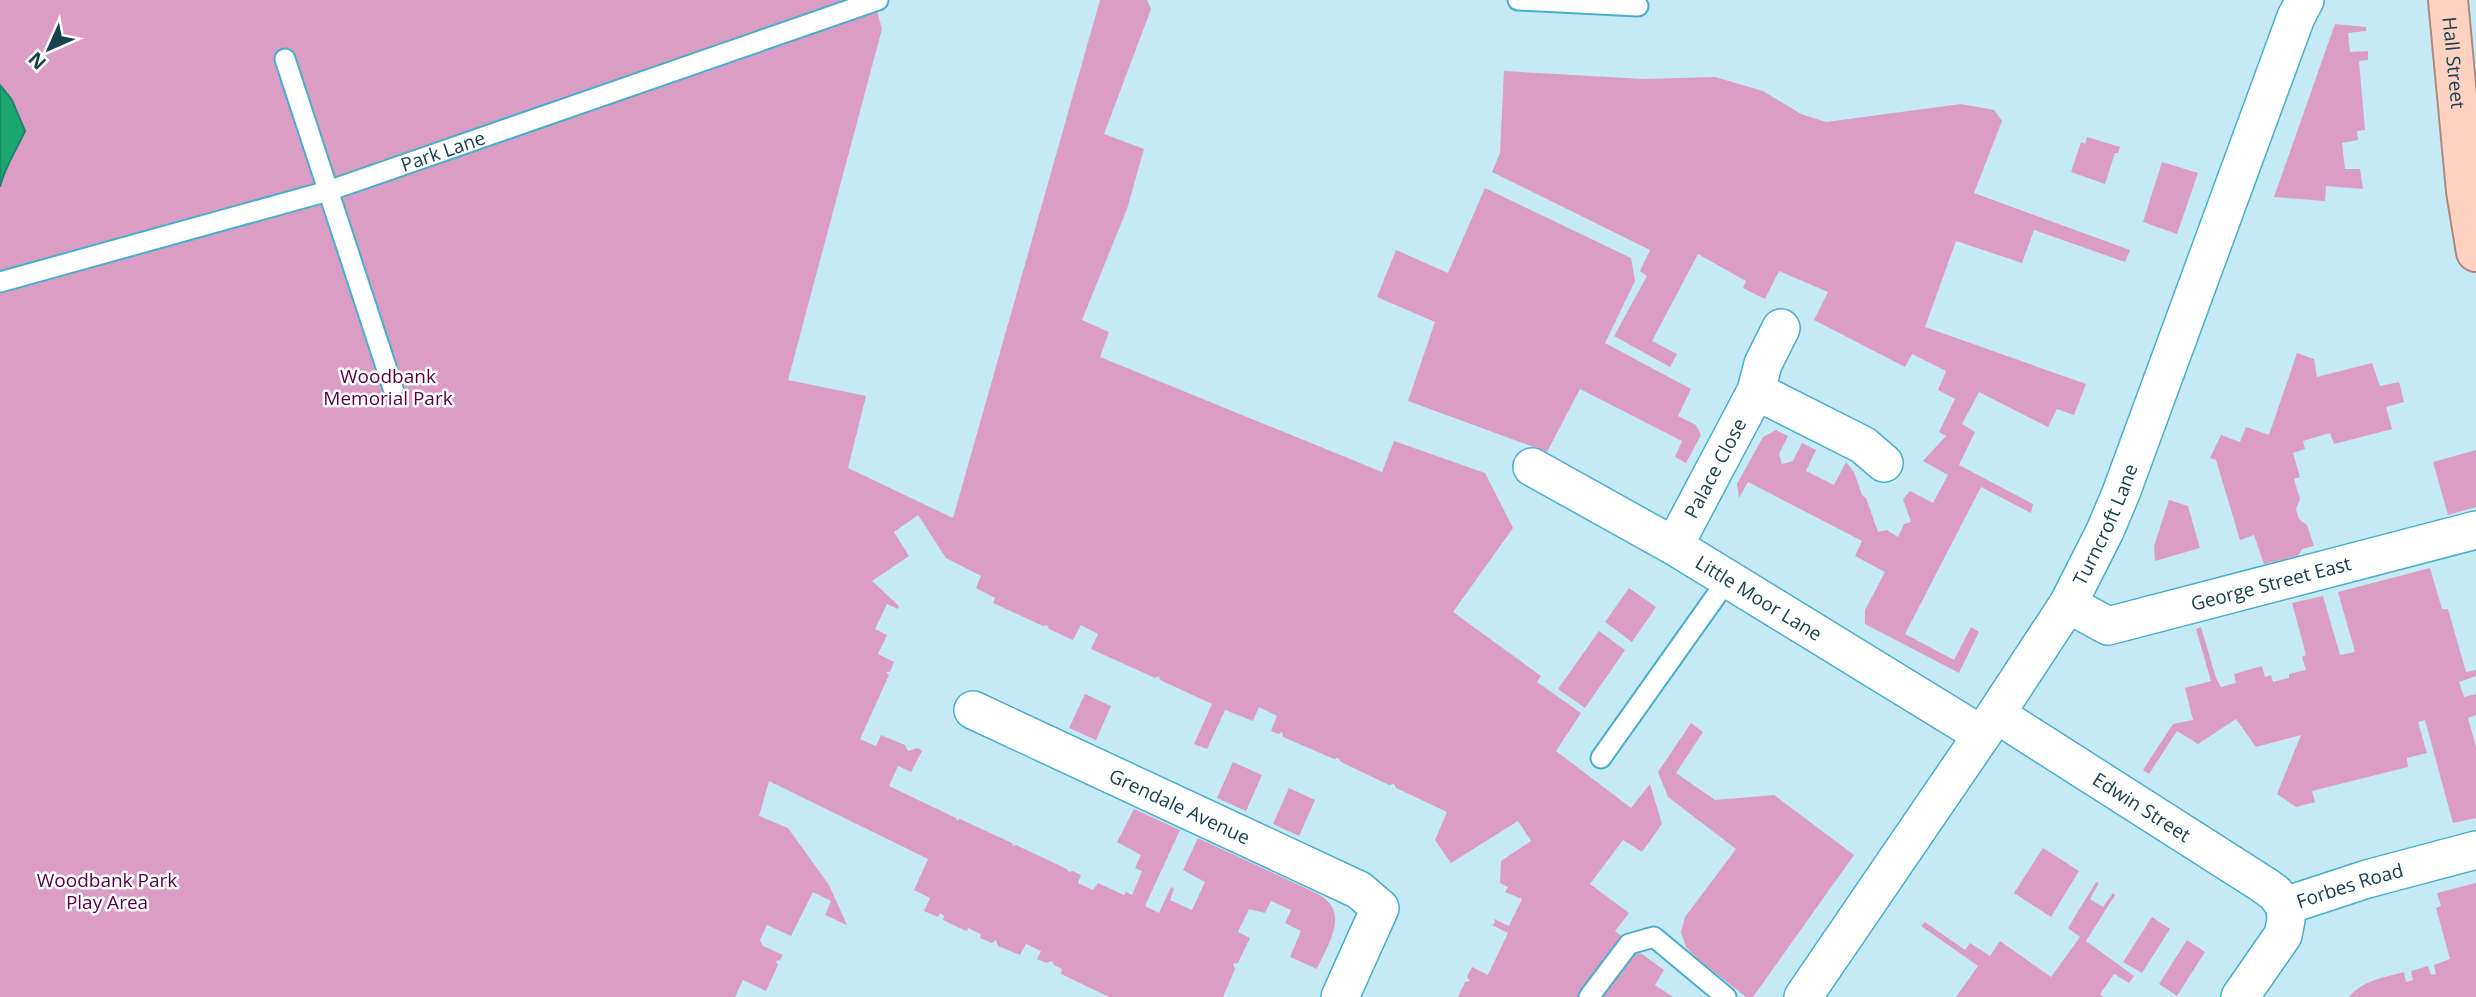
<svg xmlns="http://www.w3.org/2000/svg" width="2476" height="997" viewBox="0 0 2476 997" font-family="'Open Sans',sans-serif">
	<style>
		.green { fill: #dc9dc5 }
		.water { fill: #1ba671; stroke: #1a8867; stroke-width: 2 }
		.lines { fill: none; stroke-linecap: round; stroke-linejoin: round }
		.service-casing { stroke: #47afcd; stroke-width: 23 }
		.minor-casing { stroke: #47afcd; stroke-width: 40 }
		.primary-casing { stroke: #ac8b7e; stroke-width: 42 }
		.service { stroke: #fff; stroke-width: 19 }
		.minor { stroke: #fff; stroke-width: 37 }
		.primary { stroke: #fed1c1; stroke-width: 38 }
		.labels { text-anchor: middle; stroke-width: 5; stroke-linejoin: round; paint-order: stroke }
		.street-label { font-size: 19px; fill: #16424f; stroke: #fff }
		.park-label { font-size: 19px; fill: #570043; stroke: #fff }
	</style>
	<rect width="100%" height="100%" fill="#c5eaf6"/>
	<path class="green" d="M 0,0 L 874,0 L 882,29 L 788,380 L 866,396 L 848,468 L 953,518 L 1100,0 L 1147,0 L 1151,9 L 1104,134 L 1144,149 L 1127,209 L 1082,320 L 1109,332 L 1100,357 L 1382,472 L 1394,441 L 1485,473 L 1513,528 L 1453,612 L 1541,676 L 1537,682 L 1581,713 L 1556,751 L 1631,808 L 1650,784 L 1662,824 L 1642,852 L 1623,840 L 1590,884 L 1629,913 L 1615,931 L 1624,938 L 1578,997 L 1458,997 L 1465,982 L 1470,981 L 1467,977 L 1472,967 L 1488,975 L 1508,933 L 1492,925 L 1495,923 L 1494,919 L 1509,926 L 1522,899 L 1505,892 L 1508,887 L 1500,883 L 1501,861 L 1531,841 L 1518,821 L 1451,863 L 1435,840 L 1447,812 L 1396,788 L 1394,784 L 1389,785 L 1341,762 L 1338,758 L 1334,759 L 1283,737 L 1282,732 L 1278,734 L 1271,731 L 1277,716 L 1259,707 L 1253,721 L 1225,710 L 1207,749 L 1194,744 L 1212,704 L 1160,680 L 1159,676 L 1155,678 L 1091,649 L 1098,634 L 1081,625 L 1073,640 L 1049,629 L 1047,625 L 1043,626 L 993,603 L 995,598 L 976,588 L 981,576 L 946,558 L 918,515 L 894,532 L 909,556 L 872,581 L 899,606 L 898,609 L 887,604 L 875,629 L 887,635 L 878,654 L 894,662 L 890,672 L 886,672 L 889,675 L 860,739 L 876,746 L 881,735 L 905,745 L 908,751 L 918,748 L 922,751 L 911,772 L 898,766 L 889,786 L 956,818 L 957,821 L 960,819 L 1012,843 L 1013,846 L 1016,845 L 1067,869 L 1069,872 L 1073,871 L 1081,875 L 1078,883 L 1093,890 L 1098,883 L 1124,895 L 1126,892 L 1132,895 L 1142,871 L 1135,868 L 1141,855 L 1117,842 L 1134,809 L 1180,830 L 1145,906 L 1159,913 L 1171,887 L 1174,889 L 1170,900 L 1192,910 L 1205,882 L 1183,870 L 1198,838 L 1318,894 C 1351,912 1328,944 1317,969 L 1290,957 L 1301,931 L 1285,923 L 1291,910 L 1271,901 L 1265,913 L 1249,909 L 1238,932 L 1250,938 L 1238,963 L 1233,964 L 1235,969 L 1223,997 L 1109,997 L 1061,974 L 1062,969 L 1054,965 L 1052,961 L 1046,963 L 1037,959 L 1041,951 L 1026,944 L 1020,955 L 998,946 L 996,940 L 992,943 L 980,938 L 981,934 L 968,928 L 967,931 L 964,930 L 943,920 L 944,916 L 940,913 L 938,917 L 924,911 L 930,898 L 914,890 L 928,859 L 769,781 L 759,816 L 788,828 L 829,885 L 847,925 L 825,915 L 831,901 L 813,892 L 791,936 L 767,925 L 760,940 L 763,946 L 783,955 L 780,960 L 776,961 L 778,965 L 766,991 L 743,980 L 735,997 L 0,997 Z
		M 2335,24 L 2366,27 L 2366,31 L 2348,33 L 2350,52 L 2368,51 L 2368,60 L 2359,61 L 2365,130 L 2357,131 L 2358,140 L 2342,143 L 2345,169 L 2360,169 L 2363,189 L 2326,186 L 2325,201 L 2274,197 Z
		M 1504,71 L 1644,79 L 1715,77 L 1763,91 L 1801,114 L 1826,122 L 1961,104 L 1994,110 L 2002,121 L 1974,193 L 2130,250 L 2125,262 L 2034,230 L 2022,263 L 1956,241 L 1925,327 L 2086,384 L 2074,415 L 2057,409 L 2048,427 L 1979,392 L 1962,424 L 1975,432 L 1959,465 L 2033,504 L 2031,513 L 1981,487 L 1905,634 L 1954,660 L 1971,627 L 1979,632 L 1959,673 L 1865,624 L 1865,610 L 1885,572 L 1855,556 L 1862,541 L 1748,482 L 1739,498 L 1737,484 L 1763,437 L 1776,430 L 1788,436 L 1779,454 L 1782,464 L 1793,461 L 1802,443 L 1816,450 L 1806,471 L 1834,485 L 1846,462 L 1854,472 L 1862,495 L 1866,498 L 1878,532 L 1887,530 L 1898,537 L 1904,524 L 1911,522 L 1903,499 L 1910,491 L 1933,503 L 1948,475 L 1923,461 L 1946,436 L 1939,432 L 1955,399 L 1938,390 L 1946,371 L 1912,354 L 1905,367 L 1814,320 L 1828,292 L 1779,271 L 1765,299 L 1743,288 L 1746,281 L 1698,254 L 1652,341 L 1677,354 L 1670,367 L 1614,336 L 1647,276 L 1640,271 L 1650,250 L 1492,172 L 1500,153 Z
		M 2087,137 L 2120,147 L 2118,153 L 2115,153 L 2105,184 L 2071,172 L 2081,142 L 2085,144 Z
		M 2162,162 L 2198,173 L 2177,234 L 2143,222 Z
		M 1485,188 L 1631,258 L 1635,281 L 1605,343 L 1691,389 L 1678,416 L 1696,425 L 1701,435 L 1686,463 L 1675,457 L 1682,441 L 1580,389 L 1547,452 L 1408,401 L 1435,322 L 1377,297 L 1396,250 L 1448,273 Z
		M 2297,353 L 2314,359 L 2317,377 L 2372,363 L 2380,386 L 2399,382 L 2404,402 L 2386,407 L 2392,429 L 2334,444 L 2330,433 L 2303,441 L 2305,449 L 2293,453 L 2300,477 L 2294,479 L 2300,499 L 2296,509 L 2299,519 L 2307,525 L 2314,546 L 2302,549 L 2298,556 L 2264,564 L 2254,535 L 2240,540 L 2216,460 L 2210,458 L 2221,435 L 2240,442 L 2246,427 L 2269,435 Z
		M 2476,450 L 2476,507 L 2448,515 L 2433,462 Z
		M 2169,500 L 2188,506 L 2200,548 L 2155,561 L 2154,546 Z
		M 2430,568 L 2442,609 L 2448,609 L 2466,672 L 2476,670 L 2476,676 L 2459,682 L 2464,697 L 2476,694 L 2476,715 L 2468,718 L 2476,747 L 2476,818 L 2453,823 L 2425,720 L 2418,722 L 2427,753 L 2407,758 L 2408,767 L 2312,791 L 2315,802 L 2296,807 L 2277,794 L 2301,735 L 2256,747 L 2236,719 L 2198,744 L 2177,731 L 2149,774 L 2143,770 L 2173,724 L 2193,720 L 2185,688 L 2211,681 L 2196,629 L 2201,627 L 2216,678 L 2221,687 L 2236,683 L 2234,674 L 2262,666 L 2265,677 L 2271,675 L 2273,682 L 2289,678 L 2289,674 L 2306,670 L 2302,657 L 2306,655 L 2292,603 L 2323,596 L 2340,655 L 2355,652 L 2338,592 Z
		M 1629,588 L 1656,607 L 1632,642 L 1605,622 Z
		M 1599,631 L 1625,650 L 1585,708 L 1558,689 Z
		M 1085,694 L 1111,706 L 1096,740 L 1069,728 Z
		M 1691,723 L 1703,732 L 1676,773 L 1715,800 L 1774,795 L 1854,855 L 1753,997 L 1746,997 L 1699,960 L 1686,947 L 1681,932 L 1685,917 L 1736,849 L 1668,797 L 1658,772 Z
		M 1233,762 L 1262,775 L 1246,811 L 1217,798 Z
		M 1289,788 L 1315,800 L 1299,836 L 1273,824 Z
		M 2043,848 L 2079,871 L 2051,917 L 2014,893 Z
		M 2096,882 L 2099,883 L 2090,899 L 2103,907 L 2113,893 L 2115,895 L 2086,941 L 2134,976 L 2129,983 L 2114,974 L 2100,994 L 2103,997 L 1956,997 L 1978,966 L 1921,926 L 1925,922 L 1965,950 L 1970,943 L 1990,956 L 2000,941 L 2051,977 L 2080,937 L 2068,928 Z
		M 2476,883 L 2476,997 L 2349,997 C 2363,980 2383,978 2404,972 L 2406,982 L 2413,980 L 2411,971 L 2428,966 L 2431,975 L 2436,974 L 2434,965 L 2450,959 L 2436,908 L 2441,906 L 2437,893 Z
		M 2152,917 L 2170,929 L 2142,973 L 2123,962 Z
		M 2187,940 L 2205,952 L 2177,996 L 2159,984 Z
		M 1636,953 L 1642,954 L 1664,970 L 1655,985 L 1673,997 L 1600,997 L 1632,955 Z"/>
	<path class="water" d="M 0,85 L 12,100 L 25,131 C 17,149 4,168 0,187 Z"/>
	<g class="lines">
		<defs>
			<g id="service">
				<path d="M 1518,0 L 1638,6"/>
				<path d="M 285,59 L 393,388"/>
				<path id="s1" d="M 0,282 L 328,191 L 878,0"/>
				<path d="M 1601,758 L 1728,579"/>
				<path d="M 1589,997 L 1629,944 L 1654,937 L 1726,997"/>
			</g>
			<g id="minor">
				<path d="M 1756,391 L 1863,445 L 1884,463"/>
				<path id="s2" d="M 1532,467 L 1674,546 L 1982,735"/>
				<path id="s3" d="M 1674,546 L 1756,391 L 1763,364 L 1781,328"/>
				<path id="s4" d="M 2068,604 L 2108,626 L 2476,530"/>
				<path id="s5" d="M 973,710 L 1359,890 L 1380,908 L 1340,997"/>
				<path id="s6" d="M 1996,714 L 2264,885 L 2275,893 L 2285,906"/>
				<path id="s7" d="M 2285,906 L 2367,879 L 2476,850"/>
				<path id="s8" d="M 1803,997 L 1982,735 L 2068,604 L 2105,531 L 2121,493 L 2296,17 L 2305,0"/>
				<path d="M 2240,997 L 2283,935 L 2286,920 L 2285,906"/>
			</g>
			<g id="primary">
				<path id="s9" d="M 2448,0 L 2466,191 L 2476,252"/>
			</g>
		</defs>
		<use href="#service" class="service-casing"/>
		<use href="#minor" class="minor-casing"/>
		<use href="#primary" class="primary-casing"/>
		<use href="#service" class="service"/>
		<use href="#minor" class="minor"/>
		<use href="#primary" class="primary"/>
	</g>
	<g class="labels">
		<g class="street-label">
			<text dy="7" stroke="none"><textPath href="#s9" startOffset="63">Hall Street</textPath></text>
			<text dy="7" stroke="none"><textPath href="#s1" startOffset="462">Park Lane</textPath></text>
			<text dy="7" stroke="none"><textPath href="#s3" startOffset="88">Palace Close</textPath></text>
			<text dy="7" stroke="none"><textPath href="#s8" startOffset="562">Turncroft Lane</textPath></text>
			<text dy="7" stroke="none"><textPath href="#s4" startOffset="214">George Street East</textPath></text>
			<text dy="7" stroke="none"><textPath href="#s2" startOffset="262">Little Moor Lane</textPath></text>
			<text dy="7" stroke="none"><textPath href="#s5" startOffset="228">Grendale Avenue</textPath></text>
			<text dy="7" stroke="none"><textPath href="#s6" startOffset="173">Edwin Street</textPath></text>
			<text dy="7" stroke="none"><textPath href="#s7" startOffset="68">Forbes Road</textPath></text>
		</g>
		<g class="park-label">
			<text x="388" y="383">Woodbank<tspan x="388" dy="22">Memorial Park</tspan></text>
			<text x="107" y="887">Woodbank Park<tspan x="107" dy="22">Play Area</tspan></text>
		</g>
	</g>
	<g transform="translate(49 49) rotate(225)" stroke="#ffffff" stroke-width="5" paint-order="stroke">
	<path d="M0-5L12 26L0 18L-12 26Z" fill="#16424f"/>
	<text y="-10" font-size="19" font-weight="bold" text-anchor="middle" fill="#16424f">N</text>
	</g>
</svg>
